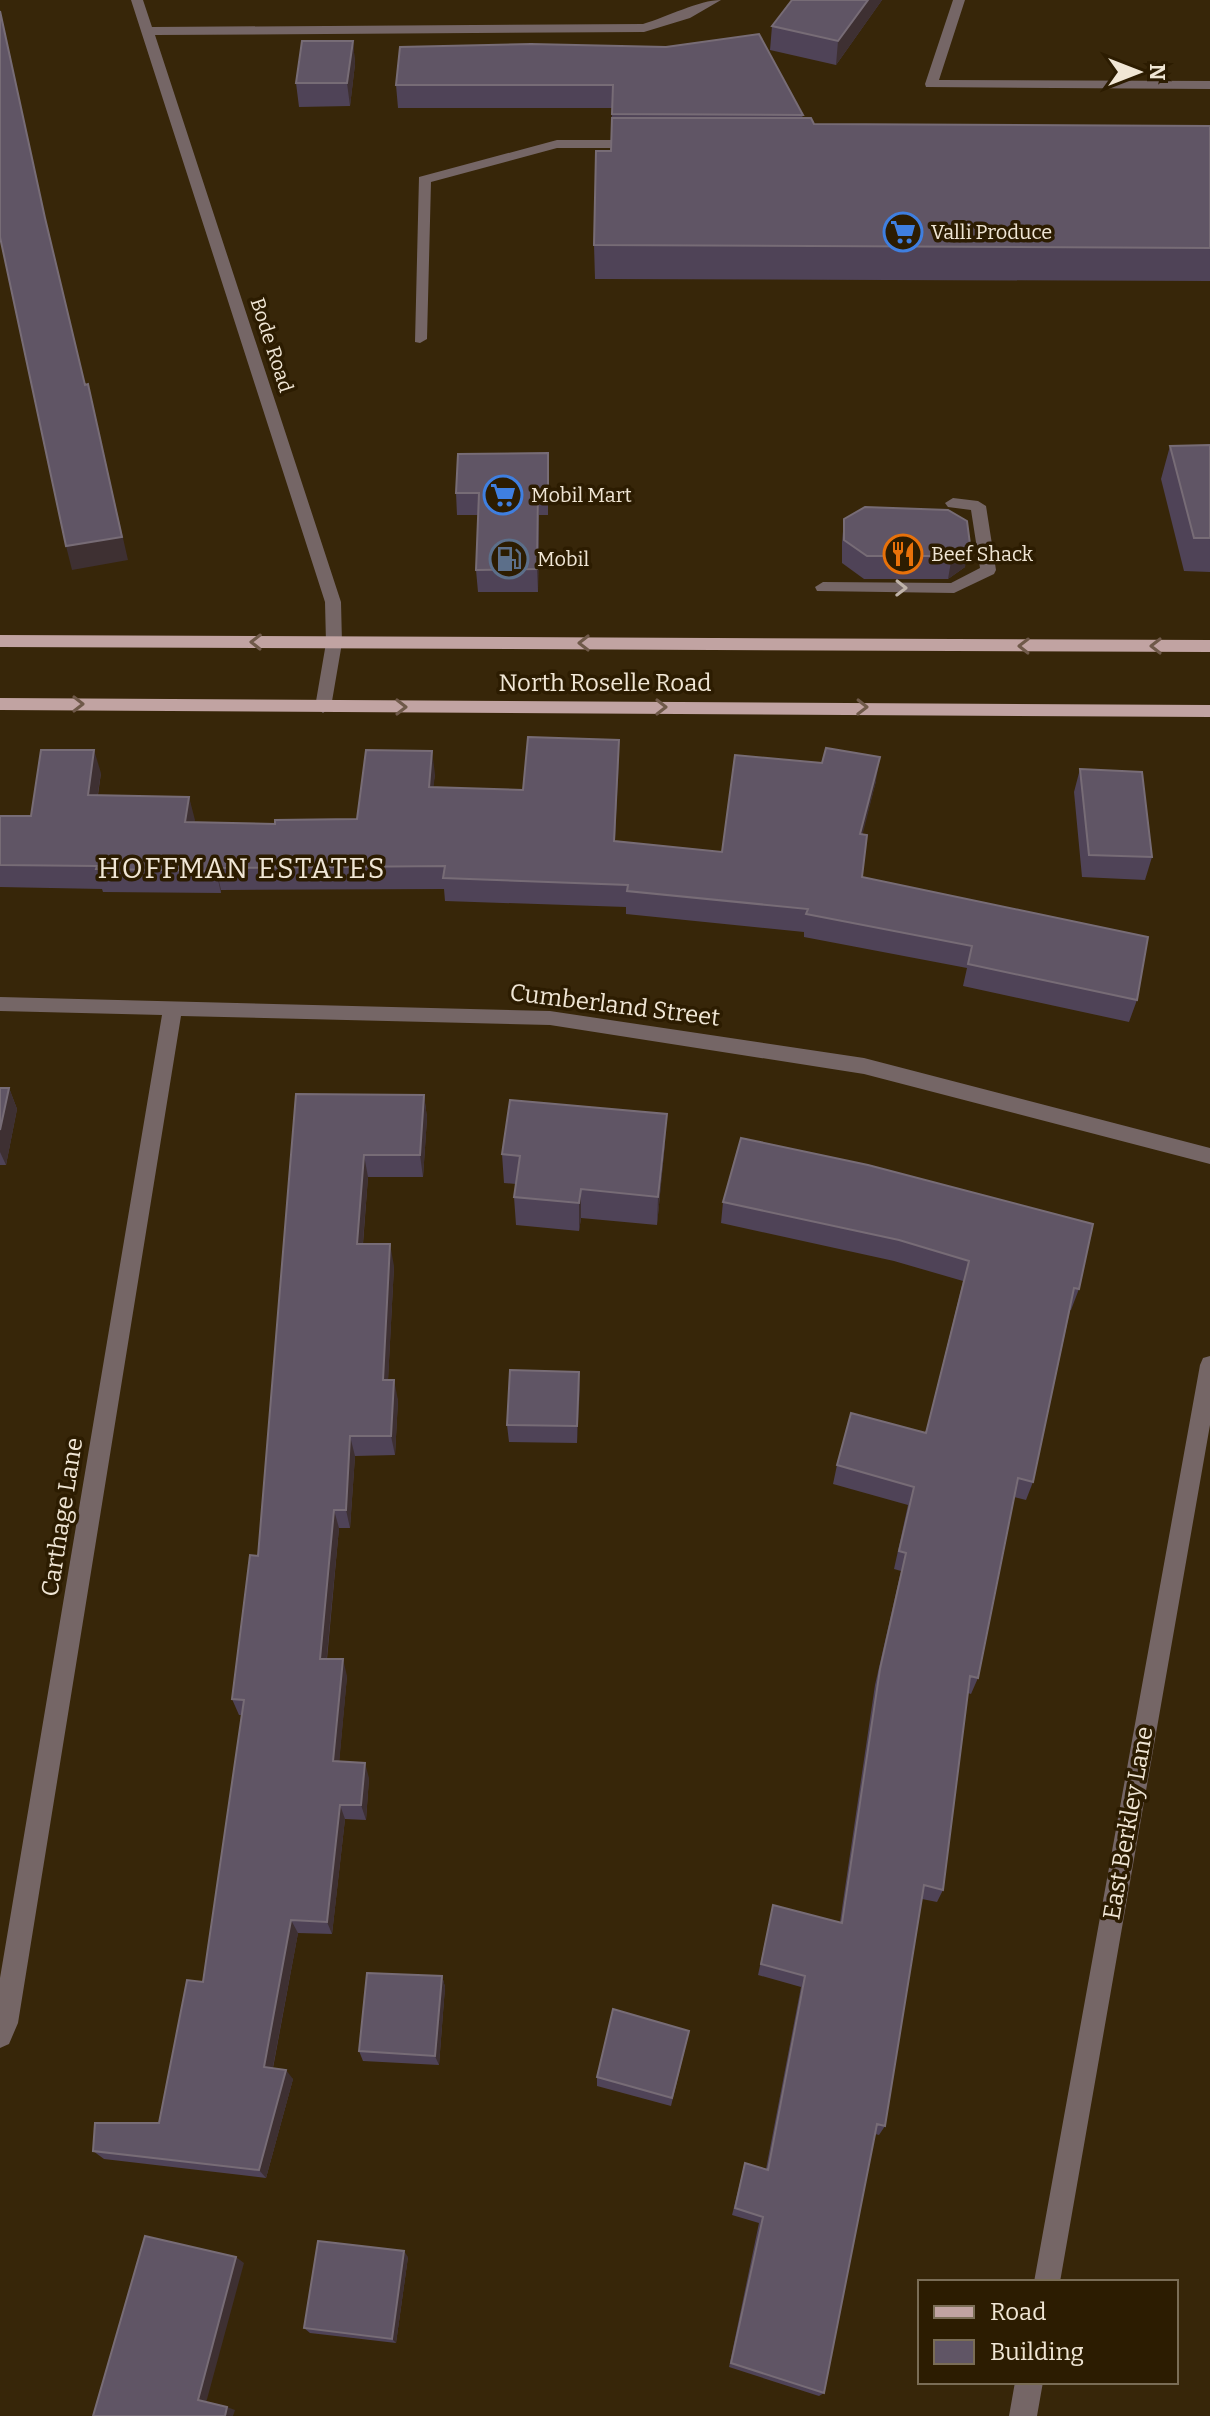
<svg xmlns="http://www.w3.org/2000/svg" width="1210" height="2416" viewBox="0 0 1210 2416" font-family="Bitter,serif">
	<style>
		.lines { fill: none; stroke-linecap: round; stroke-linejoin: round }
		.minor { fill: #756666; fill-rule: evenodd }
		.major { fill: #c1a3a2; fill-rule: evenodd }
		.wall { fill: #4f4357 }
		.shaded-wall { fill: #3e3032 }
		.building { fill: #605565; stroke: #776c76; stroke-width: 2 }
		.oneway { stroke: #bfb3a9 }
		.oneway2 { stroke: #6f5949 }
		.labels { text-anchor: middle; stroke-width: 7; stroke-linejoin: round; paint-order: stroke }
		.far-poi-label { font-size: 20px; fill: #f0e6d5; stroke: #2c1c01; text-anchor: start }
		.far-street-label { font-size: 20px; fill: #f0e6d5; stroke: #2c1c01 }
		.street-label { font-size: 24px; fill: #f0e6d5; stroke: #2c1c01 }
		.quarter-label { font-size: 28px; letter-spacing: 2px; fill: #f0e6d5; stroke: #2c1c01 }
	</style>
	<rect width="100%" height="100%" fill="#372609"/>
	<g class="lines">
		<path class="minor" d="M 131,0 L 143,0 L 152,27 L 643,24 C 667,17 699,0 721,0 L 690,18 L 644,32 L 155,35 L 341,602 L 342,643 L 331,707 L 323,713 L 315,707 L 326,643 L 325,602 Z
			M 953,0 L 965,0 L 939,80 L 1210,81 L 1210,89 L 926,87 L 925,84 Z
			M 557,140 L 638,140 L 645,144 L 638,148 L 557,148 L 431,182 L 427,339 L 420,343 L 415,342 L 419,177 Z
			M 953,498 L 978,501 L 986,506 L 996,570 L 994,574 L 954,593 L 817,591 L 815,587 L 823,582 L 951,583 L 980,568 L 971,510 L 948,507 L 945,503 Z
			M 0,997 L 550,1011 L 864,1058 L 1210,1148 L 1210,1164 L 864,1074 L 550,1025 L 181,1016 L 18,2023 L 9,2044 L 0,2048 L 0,1978 L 162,1015 L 0,1011 Z
			M 1210,1356 L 1210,1425 L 1060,2282 L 1034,2282 L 1200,1365 L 1203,1358 Z
			M 1015,2382 L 1043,2382 L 1037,2416 L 1009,2416 Z"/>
		<path class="major" d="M 0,635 L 1210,640 L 1210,652 L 0,647 Z
			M 0,698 L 1210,705 L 1210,717 L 0,710 Z"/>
	</g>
	<path class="wall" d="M 792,0 L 882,0 L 836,65 L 770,50 L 772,26 Z
		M 353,41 L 355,64 L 350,106 L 299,107 L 296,83 Z
		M 400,47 L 803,115 L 802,118 L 814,124 L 1210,126 L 1210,281 L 595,279 L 594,245 L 611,151 L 612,108 L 398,108 L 396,85 Z
		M 1210,445 L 1210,572 L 1184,571 L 1161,479 L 1170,446 Z
		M 548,453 L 548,515 L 539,515 L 538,592 L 478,592 L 476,570 L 478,515 L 457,515 L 456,493 Z
		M 948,510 L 965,567 L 948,579 L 864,579 L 842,563 L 842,543 L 844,519 Z
		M 619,740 L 615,841 L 722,852 L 876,781 L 862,834 L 862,877 L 1137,1000 L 1129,1022 L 963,986 L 967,968 L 804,937 L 804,932 L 626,914 L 626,907 L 445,901 L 444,889 L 221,890 L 221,893 L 103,892 L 102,889 L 0,887 L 0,816 L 31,816 L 101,773 L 98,795 L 189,797 L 194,822 L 275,824 L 357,819 L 435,774 L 433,787 L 523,790 Z
		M 1080,769 L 1152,857 L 1145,880 L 1082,877 L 1074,792 Z
		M 0,1088 L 9,1088 L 17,1109 L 6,1165 L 0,1165 Z
		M 296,1094 L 424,1095 L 427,1118 L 423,1177 L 368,1177 L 363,1244 L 394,1266 L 388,1380 L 398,1400 L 395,1455 L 355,1456 L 350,1528 L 339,1528 L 327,1659 L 347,1676 L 339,1762 L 369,1778 L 366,1820 L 345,1819 L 332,1934 L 298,1933 L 273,2068 L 293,2079 L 266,2178 L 104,2159 L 93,2151 L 159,2123 L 203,1982 L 242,1715 L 239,1715 L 232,1699 L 258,1556 Z
		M 741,1138 L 1079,1289 L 1071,1310 L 1070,1310 L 1033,1482 L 1026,1500 L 1014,1497 L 978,1678 L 971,1694 L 968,1693 L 943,1890 L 937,1902 L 922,1899 L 885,2126 L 879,2135 L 875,2134 L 824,2393 L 819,2396 L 729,2367 L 759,2223 L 732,2215 L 745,2163 L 766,2169 L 801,1987 L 758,1975 L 773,1905 L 840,1922 L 875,1685 L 901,1571 L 894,1569 L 908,1505 L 833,1484 L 837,1465 L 926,1433 L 963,1281 L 894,1261 L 721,1223 L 723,1202 Z
		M 665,1143 L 657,1225 L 581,1218 L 579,1231 L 516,1225 L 514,1197 L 516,1184 L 504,1183 L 502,1154 Z
		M 579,1372 L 577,1443 L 509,1442 L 507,1425 Z
		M 442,1976 L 445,1987 L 439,2065 L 363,2061 L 359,2051 Z
		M 687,2040 L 671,2106 L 597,2086 L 597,2077 Z
		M 408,2257 L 396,2343 L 310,2333 L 304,2328 Z"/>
	<path class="shaded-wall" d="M 868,0 L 882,0 L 836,65 L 838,41 Z
		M 353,41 L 355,64 L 350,106 L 347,83 Z
		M 88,384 L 128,560 L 72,570 L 66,546 Z
		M 538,492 L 539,515 L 538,592 L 537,569 Z
		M 970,544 L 965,567 L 948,579 L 952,556 Z
		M 619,740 L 619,763 L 613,864 L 614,841 Z
		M 94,750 L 101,773 L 94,818 L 88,795 Z
		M 432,751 L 435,774 L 431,810 L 429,787 Z
		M 880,757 L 876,781 L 857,857 L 860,834 Z
		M 189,797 L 195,820 L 190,845 L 185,822 Z
		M 216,868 L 221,890 L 221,893 L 216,871 Z
		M 9,1088 L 17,1109 L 6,1165 L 0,1152 L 0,1130 Z
		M 424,1095 L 427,1118 L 423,1177 L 420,1155 Z
		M 667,1114 L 665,1143 L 657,1225 L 658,1197 Z
		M 364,1155 L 368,1177 L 361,1266 L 357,1244 Z
		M 581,1189 L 581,1218 L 579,1231 L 579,1203 Z
		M 390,1244 L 394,1266 L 387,1400 L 383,1380 Z
		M 579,1372 L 580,1390 L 577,1443 L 577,1426 Z
		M 394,1380 L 398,1400 L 395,1455 L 391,1436 Z
		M 350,1436 L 355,1456 L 350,1528 L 346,1510 Z
		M 334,1510 L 339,1528 L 325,1675 L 320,1659 Z
		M 343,1659 L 347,1676 L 338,1776 L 333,1761 Z
		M 365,1763 L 369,1778 L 366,1820 L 361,1805 Z
		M 340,1805 L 345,1819 L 332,1934 L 327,1922 Z
		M 291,1920 L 298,1933 L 271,2077 L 264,2067 Z
		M 442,1976 L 445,1987 L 439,2065 L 435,2056 Z
		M 286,2070 L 293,2079 L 266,2178 L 259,2170 Z
		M 404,2251 L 408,2257 L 396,2343 L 392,2339 Z
		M 236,2257 L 244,2263 L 206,2403 L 198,2400 Z
		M 227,2407 L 235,2410 L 233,2416 L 225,2416 Z"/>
	<path class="building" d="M 792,0 L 868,0 L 838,41 L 772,26 Z
		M 0,11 L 45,218 L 85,385 L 88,384 L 122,537 L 66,546 L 0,237 Z
		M 759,34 L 803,115 L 612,114 L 613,85 L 396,85 L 400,47 L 531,44 L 666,47 Z
		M 302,41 L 353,41 L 347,83 L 296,83 Z
		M 612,118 L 811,118 L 814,124 L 1210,126 L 1210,248 L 594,245 L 596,151 L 611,151 Z
		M 1210,445 L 1210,538 L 1194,538 L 1170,446 Z
		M 548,453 L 548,492 L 538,492 L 537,569 L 476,570 L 479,493 L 456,493 L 458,454 Z
		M 865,507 L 948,510 L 967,521 L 970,544 L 952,556 L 867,556 L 844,540 L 844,519 Z
		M 528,737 L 619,740 L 614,841 L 722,852 L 735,755 L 822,763 L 826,748 L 880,757 L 860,834 L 867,835 L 862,877 L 1148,937 L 1137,1000 L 968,964 L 972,946 L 806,914 L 808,909 L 627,891 L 628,885 L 443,878 L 445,866 L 216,868 L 216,871 L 96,869 L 97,866 L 0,865 L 0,816 L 31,816 L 41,750 L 94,750 L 88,795 L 189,797 L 185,822 L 275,824 L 275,820 L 357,819 L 366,750 L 432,751 L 429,787 L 523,790 Z
		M 1080,769 L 1142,772 L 1152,857 L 1089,855 Z
		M 0,1088 L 9,1088 L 0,1130 Z
		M 296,1094 L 424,1095 L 420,1155 L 364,1155 L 357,1244 L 390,1244 L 383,1380 L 394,1380 L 391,1436 L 350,1436 L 346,1510 L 334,1510 L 320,1659 L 343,1659 L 333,1761 L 365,1763 L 361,1805 L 340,1805 L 327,1922 L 291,1920 L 264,2067 L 286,2070 L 259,2170 L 93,2151 L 95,2123 L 159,2123 L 187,1980 L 203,1982 L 244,1700 L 232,1699 L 250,1555 L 258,1556 Z
		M 510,1100 L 667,1114 L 658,1197 L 581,1189 L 579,1203 L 514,1197 L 520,1156 L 502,1154 Z
		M 741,1138 L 868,1165 L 1093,1224 L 1079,1289 L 1074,1288 L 1033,1482 L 1018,1478 L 978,1678 L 970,1676 L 943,1890 L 924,1885 L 885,2126 L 877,2124 L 824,2393 L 731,2363 L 763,2217 L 735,2208 L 745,2163 L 768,2170 L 805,1976 L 761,1964 L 773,1905 L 842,1923 L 880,1669 L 906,1553 L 899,1551 L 914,1487 L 837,1465 L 851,1413 L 926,1433 L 969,1261 L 899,1240 L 723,1202 Z
		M 510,1370 L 579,1372 L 577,1426 L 507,1425 Z
		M 367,1973 L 442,1976 L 435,2056 L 359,2051 Z
		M 613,2009 L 689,2031 L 672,2098 L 597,2077 Z
		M 145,2236 L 236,2257 L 198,2400 L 227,2407 L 225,2416 L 93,2416 Z
		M 318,2241 L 404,2251 L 392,2339 L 304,2328 Z"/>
	<defs><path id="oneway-chevron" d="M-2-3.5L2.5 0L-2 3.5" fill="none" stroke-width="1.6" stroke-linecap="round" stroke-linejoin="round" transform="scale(2)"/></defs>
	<use class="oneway" href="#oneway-chevron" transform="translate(901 588) rotate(1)"/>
	<g class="oneway2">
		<use href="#oneway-chevron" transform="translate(256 642) rotate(-179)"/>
		<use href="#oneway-chevron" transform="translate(584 643) rotate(180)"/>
		<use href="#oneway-chevron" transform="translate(1024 646) rotate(-179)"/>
		<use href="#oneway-chevron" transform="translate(1156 646) rotate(180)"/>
		<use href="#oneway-chevron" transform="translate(78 704)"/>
		<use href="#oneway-chevron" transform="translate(401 707)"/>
		<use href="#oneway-chevron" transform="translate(661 707)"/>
		<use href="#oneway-chevron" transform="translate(862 707) rotate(1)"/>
	</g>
	<defs>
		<symbol id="supermarket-ring" viewBox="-11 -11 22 22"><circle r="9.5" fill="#2c1c01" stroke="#3f7fe0" stroke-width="1.5"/><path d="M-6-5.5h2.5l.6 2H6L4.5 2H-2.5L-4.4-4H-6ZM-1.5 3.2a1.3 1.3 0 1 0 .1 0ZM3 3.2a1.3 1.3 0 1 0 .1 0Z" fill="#3f7fe0"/></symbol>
		<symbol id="restaurant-ring" viewBox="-11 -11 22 22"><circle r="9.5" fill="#2c1c01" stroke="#e8710a" stroke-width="1.5"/><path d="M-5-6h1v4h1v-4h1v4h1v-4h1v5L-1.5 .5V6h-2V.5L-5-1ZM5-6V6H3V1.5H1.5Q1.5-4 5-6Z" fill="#e8710a"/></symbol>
		<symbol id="fuel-ring" viewBox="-11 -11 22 22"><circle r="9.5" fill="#2c1c01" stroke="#5c6f8a" stroke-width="1.5"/><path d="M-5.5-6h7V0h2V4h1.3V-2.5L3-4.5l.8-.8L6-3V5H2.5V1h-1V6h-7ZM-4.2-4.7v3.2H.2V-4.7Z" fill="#5c6f8a"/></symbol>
	</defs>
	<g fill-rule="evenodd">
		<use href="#supermarket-ring" x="881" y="210" width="44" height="44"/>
		<use href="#supermarket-ring" x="481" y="473" width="44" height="44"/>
		<use href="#restaurant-ring" x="881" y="532" width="44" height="44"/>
		<use href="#fuel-ring" x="487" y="537" width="44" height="44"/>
	</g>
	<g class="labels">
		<g class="far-poi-label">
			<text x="931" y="239">Valli Produce</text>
			<text x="531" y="502">Mobil Mart</text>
			<text x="931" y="561">Beef Shack</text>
			<text x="537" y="566">Mobil</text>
		</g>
		<g class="far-street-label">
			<text transform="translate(272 345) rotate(72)" y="7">Bode Road</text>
		</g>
		<g class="street-label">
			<text x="605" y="691">North Roselle Road</text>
			<text transform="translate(615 1005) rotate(7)" y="8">Cumberland Street</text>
			<text transform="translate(62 1517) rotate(-81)" y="8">Carthage Lane</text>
			<text transform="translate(1128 1823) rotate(-80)" y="8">East Berkley Lane</text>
		</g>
		<g class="quarter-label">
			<text x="242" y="878">HOFFMAN ESTATES</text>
		</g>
	</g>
	<rect x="918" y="2280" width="260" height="104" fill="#2c1c01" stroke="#7a6d56" stroke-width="2"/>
	<rect x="934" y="2306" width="40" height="12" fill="#c1a3a2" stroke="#7a6d56" stroke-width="2"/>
	<text x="990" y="2320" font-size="24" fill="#f0e6d5">Road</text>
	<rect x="934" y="2340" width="40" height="24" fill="#605565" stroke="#7a6d56" stroke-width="2"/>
	<text x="990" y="2360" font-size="24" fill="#f0e6d5">Building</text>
	<g transform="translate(1138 72) rotate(90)" stroke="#2c1c01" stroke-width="6" paint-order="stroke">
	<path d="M0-6L14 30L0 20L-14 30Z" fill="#f0e6d5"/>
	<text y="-12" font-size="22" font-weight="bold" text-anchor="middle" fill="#f0e6d5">N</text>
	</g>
</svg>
